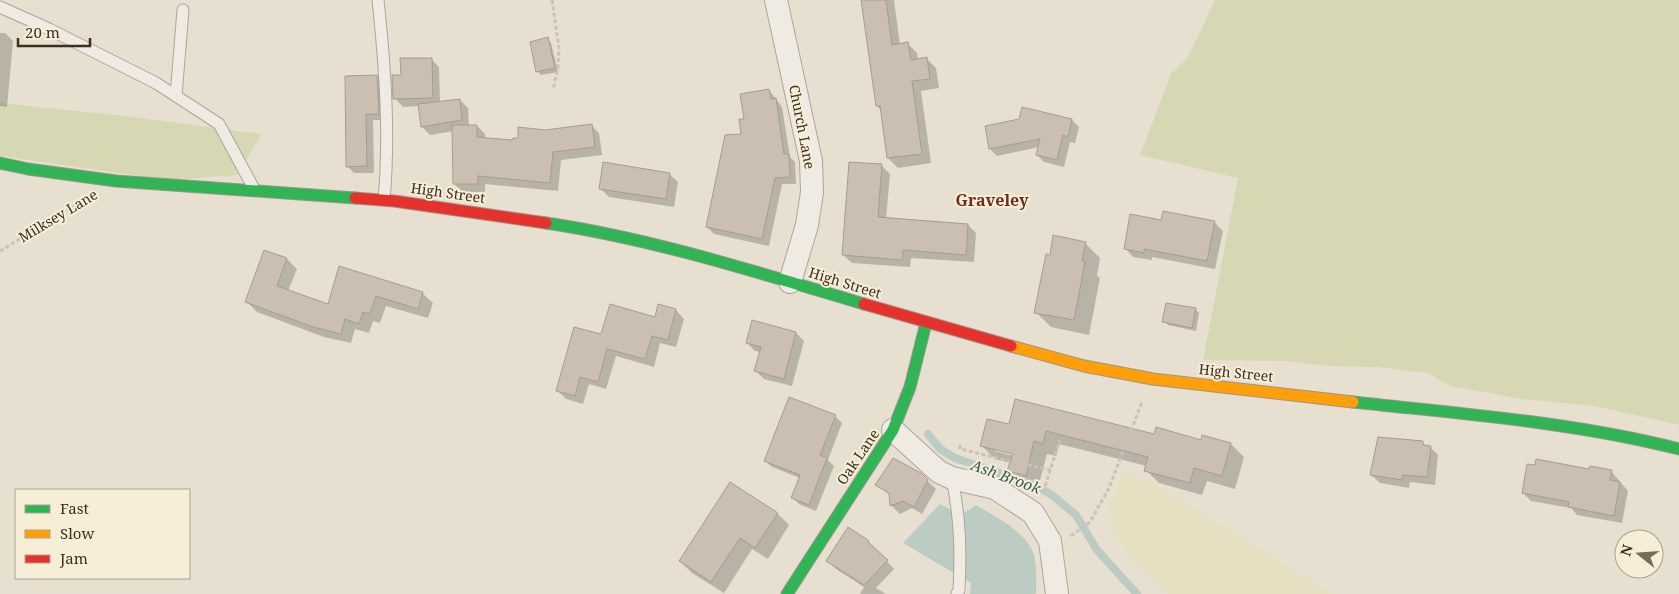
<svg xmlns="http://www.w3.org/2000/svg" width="1679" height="594" viewBox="0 0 1679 594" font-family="'Noto Serif',serif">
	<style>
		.farmland { fill: #e6dfc2 }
		.green { fill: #d6d7b3 }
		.water { fill: #bcccc2 }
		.shadow { fill: #0003; fill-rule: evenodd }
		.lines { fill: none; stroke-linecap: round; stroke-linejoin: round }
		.stream { stroke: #bcccc2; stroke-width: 8 }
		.building { fill: #cbbfb2; stroke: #a89c90 }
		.lane-casing { stroke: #ada599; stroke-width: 13 }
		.street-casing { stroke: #ada599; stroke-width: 24 }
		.fast-casing { stroke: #9c958a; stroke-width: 13 }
		.slow-casing { stroke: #9c958a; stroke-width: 13 }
		.jam-casing { stroke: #9c958a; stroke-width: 13 }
		.path { stroke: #c8c2b9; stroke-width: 3; stroke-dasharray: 4 2.5; stroke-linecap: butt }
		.lane { stroke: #efebe3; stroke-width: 11 }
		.street { stroke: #efebe3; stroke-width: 22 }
		.fast { stroke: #30b455; stroke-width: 11 }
		.slow { stroke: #ff9f0a; stroke-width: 11 }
		.jam { stroke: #e5322d; stroke-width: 11 }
		.labels { text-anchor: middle; stroke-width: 4; stroke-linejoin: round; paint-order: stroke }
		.street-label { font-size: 14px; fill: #3d2e20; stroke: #f7eed8 }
		.water-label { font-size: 15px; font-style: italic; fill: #2f5d5a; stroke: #f7eed8 }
		.quarter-label { font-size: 16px; font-weight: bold; fill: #6b2e1e; stroke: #f7eed8 }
	</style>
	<rect width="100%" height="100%" fill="#e7e0d1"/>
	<path class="farmland" d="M 1123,471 L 1155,483 L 1333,594 L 1168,594 L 1139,568 L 1115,535 L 1107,517 L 1111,503 Z"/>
	<path class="green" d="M 1215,0 L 1679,0 L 1679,425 L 1595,406 L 1521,399 L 1450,386 L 1428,373 L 1376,367 L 1327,366 L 1286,361 L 1203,360 L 1238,178 L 1140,155 L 1171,74 L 1188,57 Z
		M 0,103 L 125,116 L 262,134 L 237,175 L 168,180 L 0,156 Z"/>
	<path class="water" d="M 940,504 L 961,515 L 976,505 C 995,517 1019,527 1031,548 C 1038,560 1036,580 1036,594 L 970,594 L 971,583 L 903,543 Z"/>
	<path class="shadow" d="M 862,0 L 894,0 L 900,45 L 908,44 L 917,53 L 918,60 L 927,59 L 936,68 L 939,88 L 921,91 L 931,163 L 898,168 L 888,158 L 882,111 L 877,106 Z
		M 0,33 L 5,33 L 13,41 L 7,107 L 0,106 Z
		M 548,39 L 551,43 L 558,72 L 541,75 L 537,71 Z
		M 431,59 L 439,67 L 440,103 L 460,100 L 468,108 L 469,126 L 477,126 L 485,134 L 485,139 L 514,142 L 545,131 L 591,125 L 599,133 L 602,155 L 561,160 L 558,191 L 485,184 L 485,192 L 463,192 L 454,184 L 454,131 L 430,135 L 422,127 L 419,106 L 403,107 L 395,98 L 402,76 Z
		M 377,76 L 384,83 L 385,120 L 373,120 L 374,173 L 354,173 L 347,166 Z
		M 769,90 L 782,107 L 790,157 L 795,162 L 796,184 L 782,184 L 769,246 L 714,234 L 707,227 L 742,135 L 746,120 Z
		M 1072,120 L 1079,127 L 1075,143 L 1070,142 L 1064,167 L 1044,162 L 1037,155 L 1039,147 L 997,156 L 990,149 Z
		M 850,163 L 882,166 L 890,174 L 886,219 L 968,225 L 976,233 L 974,262 L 911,258 L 910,267 L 852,263 L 843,255 Z
		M 669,174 L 678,182 L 674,207 L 609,197 L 601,189 Z
		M 1162,221 L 1214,222 L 1223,231 L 1215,269 L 1152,257 L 1152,260 L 1133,257 L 1125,248 Z
		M 1085,243 L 1100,258 L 1097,276 L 1100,278 L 1089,335 L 1051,327 L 1036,312 L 1051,256 Z
		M 287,259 L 297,269 L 288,291 L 329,306 L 340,268 L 422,293 L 433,303 L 428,318 L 386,306 L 380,323 L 373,321 L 369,333 L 355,329 L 351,343 L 324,337 L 257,312 L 247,302 Z
		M 659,306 L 676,310 L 684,319 L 676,347 L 660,343 L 654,367 L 616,356 L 606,389 L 589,384 L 583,404 L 566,399 L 558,391 L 602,336 L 656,318 Z
		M 1195,309 L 1199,313 L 1196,331 L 1168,325 L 1164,321 Z
		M 753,322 L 796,333 L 804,341 L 792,386 L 764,379 L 756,371 L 761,352 L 755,351 L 747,343 Z
		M 835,416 L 842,423 L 828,460 L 834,466 L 816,511 L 799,504 L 792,497 L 800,478 L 772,467 L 765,461 Z
		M 1009,426 L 1155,436 L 1202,441 L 1203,437 L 1231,444 L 1244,457 L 1235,489 L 1207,481 L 1202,495 L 1159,483 L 1146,470 L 1147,466 L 1059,444 L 1056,456 L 1047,454 L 1038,488 L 1022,484 L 1009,471 L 1011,463 L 995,459 L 981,445 ZM 995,448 L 1019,455 L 1018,457 L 995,451 Z
		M 1423,443 L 1427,447 L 1430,447 L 1438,455 L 1435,485 L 1410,482 L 1409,488 L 1380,483 L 1371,475 Z
		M 1536,467 L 1611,471 L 1628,491 L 1622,523 L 1577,515 L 1571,508 L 1531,501 L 1523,493 Z
		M 920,474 L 936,489 L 922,514 L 912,508 L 900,514 L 892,506 L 891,496 L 877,485 Z
		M 777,513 L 789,525 L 768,559 L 752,549 L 724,593 L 692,573 L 680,561 Z
		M 868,541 L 894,569 L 876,588 L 886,594 L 860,594 L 864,587 L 836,569 L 828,561 Z"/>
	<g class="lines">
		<path class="stream" d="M 928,434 L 940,449 L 955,458 L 1035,485 L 1052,495 L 1076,515 L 1097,550 L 1137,594"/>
	</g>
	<path class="building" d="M 861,0 L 886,0 L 892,45 L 908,42 L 911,60 L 927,57 L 930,79 L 912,81 L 922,154 L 887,158 L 880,106 L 876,106 Z
		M 548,37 L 555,68 L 536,72 L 530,42 Z
		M 400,58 L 432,58 L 433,98 L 393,99 L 392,75 L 401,75 Z
		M 377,75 L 379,114 L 366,114 L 367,166 L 346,167 L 345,76 Z
		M 769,89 L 771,99 L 776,98 L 784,154 L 789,154 L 790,177 L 775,178 L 762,239 L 706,227 L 725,135 L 741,134 L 739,119 L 744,119 L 740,94 Z
		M 460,99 L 462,120 L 421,127 L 418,104 Z
		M 1022,107 L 1072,119 L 1068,137 L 1063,135 L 1057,160 L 1036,155 L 1040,139 L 989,149 L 985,126 L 1019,119 Z
		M 592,124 L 595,147 L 553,152 L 550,183 L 478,176 L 478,184 L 453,184 L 452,125 L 477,125 L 477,137 L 512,140 L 513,138 L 518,138 L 518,127 L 545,130 Z
		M 603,162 L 670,173 L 666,199 L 599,189 Z
		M 849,162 L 882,164 L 878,217 L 968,224 L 966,255 L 903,250 L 902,260 L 842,255 Z
		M 1163,211 L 1215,221 L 1207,261 L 1144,249 L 1144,253 L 1124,249 L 1130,214 L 1161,220 Z
		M 1053,235 L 1086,242 L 1082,261 L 1085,262 L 1074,320 L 1034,313 L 1046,254 L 1050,255 Z
		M 264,250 L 287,258 L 277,286 L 328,304 L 339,266 L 423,292 L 418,309 L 376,296 L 370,314 L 363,312 L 359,324 L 345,319 L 341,334 L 313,327 L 245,302 Z
		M 1166,303 L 1196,308 L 1192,328 L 1162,322 Z
		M 610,304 L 655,317 L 658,304 L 676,309 L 668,340 L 652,336 L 645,359 L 607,349 L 598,382 L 580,377 L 575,396 L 556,391 L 574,327 L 601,334 Z
		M 752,320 L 796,332 L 784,379 L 754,371 L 761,347 L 746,343 Z
		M 789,397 L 836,415 L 820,455 L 827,458 L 809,505 L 791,498 L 800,475 L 764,461 Z
		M 1015,399 L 1154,434 L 1156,427 L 1201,440 L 1202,435 L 1231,443 L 1222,476 L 1194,468 L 1190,483 L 1144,471 L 1148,457 L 1046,431 L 1043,444 L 1034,441 L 1026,476 L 1007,471 L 1013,454 L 980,446 L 987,419 L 1009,424 Z
		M 1378,437 L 1423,441 L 1423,445 L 1431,446 L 1427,477 L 1402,475 L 1402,480 L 1370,475 Z
		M 893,458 L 921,473 L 928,480 L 914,507 L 903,501 L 890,506 L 889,493 L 875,485 Z
		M 1536,459 L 1589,469 L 1590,466 L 1612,470 L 1610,480 L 1620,482 L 1614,516 L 1568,507 L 1569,502 L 1522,493 L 1527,464 L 1535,465 Z
		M 730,482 L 778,513 L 755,548 L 740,538 L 711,582 L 679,561 Z
		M 848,527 L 868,540 L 869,543 L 888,560 L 864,585 L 826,561 Z"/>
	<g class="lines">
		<defs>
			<path id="lane" d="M 378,0 C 385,66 390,134 384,200
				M 0,7 L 49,29 L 156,83 L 219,124 L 254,189
				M 176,96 L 183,10
				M 952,478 C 960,518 961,549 959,590 L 957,594"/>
			<path id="street" d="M 776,0 L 811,161 L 812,192 L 807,225 L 790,282
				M 893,430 L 939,472 L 952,478 L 995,488 L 1033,513 L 1050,541 L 1057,594"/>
			<path id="fast" d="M 0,163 L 28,169 L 116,181 L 355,198
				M 546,223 C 654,239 759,273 864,304
				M 1353,402 C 1462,414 1573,422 1679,449
				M 787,594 L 893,430 L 910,387 L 926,323"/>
			<path id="slow" d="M 1011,346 L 1084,366 L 1153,379 L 1353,402"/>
			<path id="jam" d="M 355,198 L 394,201 L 546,223
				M 864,304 L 1011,346"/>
		</defs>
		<use href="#lane" class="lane-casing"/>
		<use href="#street" class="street-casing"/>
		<use href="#fast" class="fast-casing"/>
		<use href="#slow" class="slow-casing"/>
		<use href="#jam" class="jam-casing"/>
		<path class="path" d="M 552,0 L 559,48 L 558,67 L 553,90
			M 0,251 L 81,202
			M 960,445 L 960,449 L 1010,461
			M 1028,465 L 1051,470
			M 1043,492 L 1060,440
			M 1071,536 L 1090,522 L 1109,488 L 1142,402"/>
		<use href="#lane" class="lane"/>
		<use href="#street" class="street"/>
		<use href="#fast" class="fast"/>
		<use href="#slow" class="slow"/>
		<use href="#jam" class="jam"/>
	</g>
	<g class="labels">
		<g class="street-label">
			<text transform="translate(802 127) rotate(79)" y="5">Church Lane</text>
			<text transform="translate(448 193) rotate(8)" y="5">High Street</text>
			<text transform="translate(58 216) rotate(-31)" y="5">Milksey Lane</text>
			<text transform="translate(845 283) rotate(17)" y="5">High Street</text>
			<text transform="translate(1236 373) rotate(6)" y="5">High Street</text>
			<text transform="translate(858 457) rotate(-56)" y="5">Oak Lane</text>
		</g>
		<g class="water-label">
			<text transform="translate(1006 477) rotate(20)" y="5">Ash Brook</text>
		</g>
		<g class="quarter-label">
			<text x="992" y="206">Graveley</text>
		</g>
	</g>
	<rect x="15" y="489" width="175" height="90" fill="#f7eed8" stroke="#ada18e"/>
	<rect x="25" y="505" width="25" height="8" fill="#30b455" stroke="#ada18e"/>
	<text x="60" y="514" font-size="15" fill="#3d2e20">Fast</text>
	<rect x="25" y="530" width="25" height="8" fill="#ff9f0a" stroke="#ada18e"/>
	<text x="60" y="539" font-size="15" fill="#3d2e20">Slow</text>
	<rect x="25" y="555" width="25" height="8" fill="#e5322d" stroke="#ada18e"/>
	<text x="60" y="564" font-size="15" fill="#3d2e20">Jam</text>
	<g transform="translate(1639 554) rotate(287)"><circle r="24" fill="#f7eed8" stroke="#ada18e"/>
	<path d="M0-4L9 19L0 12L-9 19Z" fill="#786c5e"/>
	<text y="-8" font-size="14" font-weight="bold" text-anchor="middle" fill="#3d2e20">N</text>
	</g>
	<path d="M18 38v8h72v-8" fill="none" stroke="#3d2e20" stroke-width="2.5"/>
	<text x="25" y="38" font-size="15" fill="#3d2e20" stroke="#f7eed8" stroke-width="4" paint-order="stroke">20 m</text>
</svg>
